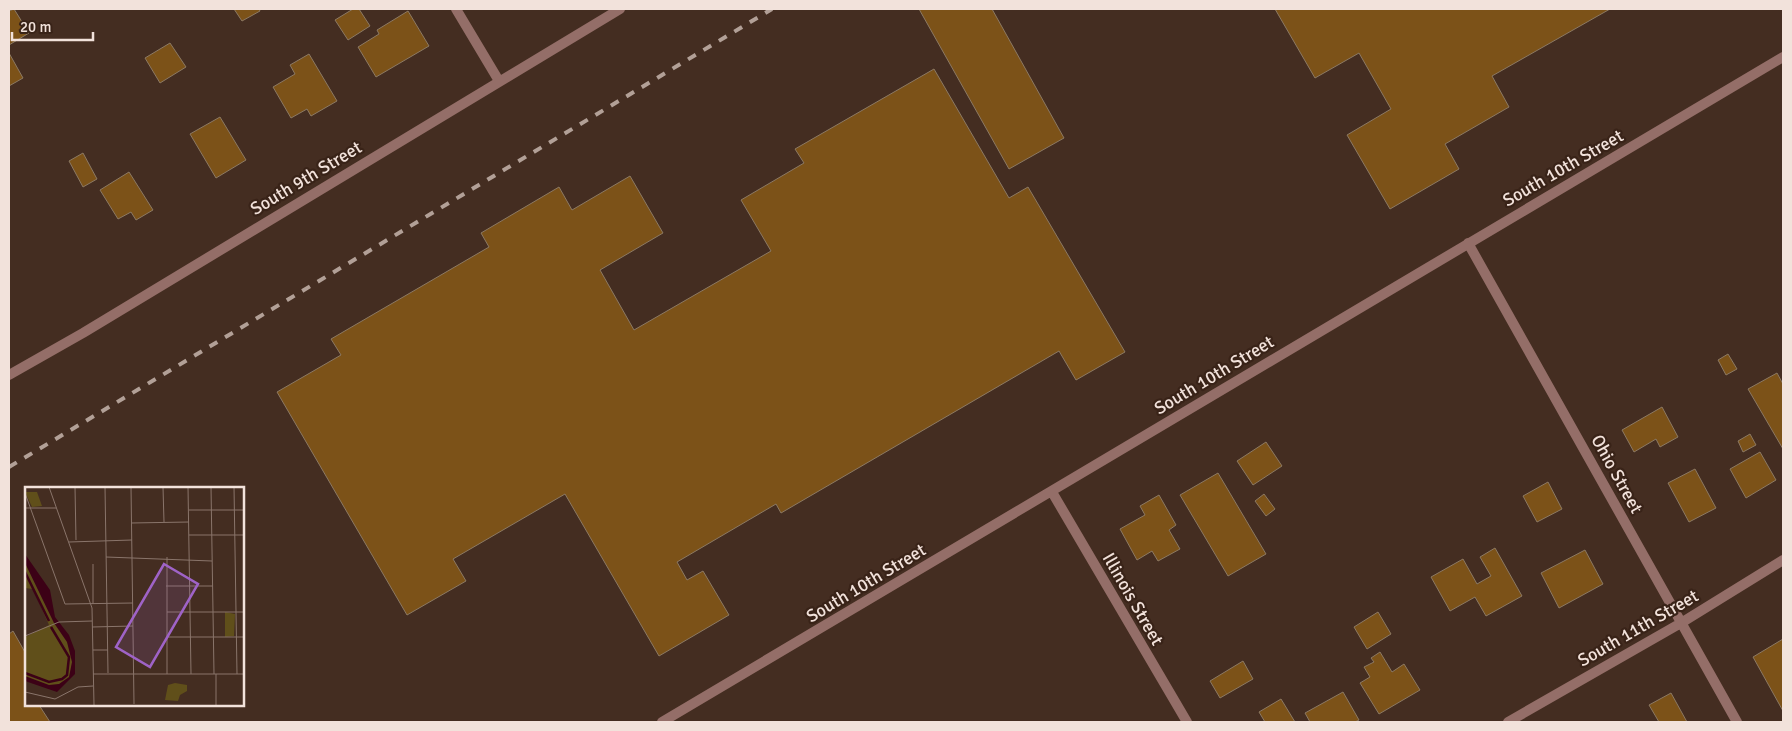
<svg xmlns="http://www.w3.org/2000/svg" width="1792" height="731" viewBox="0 0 1792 731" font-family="Signika,sans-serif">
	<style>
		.building { fill: #7c5218; stroke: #8c7963 }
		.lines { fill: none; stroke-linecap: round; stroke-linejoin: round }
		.minor { stroke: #946e68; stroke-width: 10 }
		.rail { stroke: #b2a097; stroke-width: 4; stroke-dasharray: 9 9; stroke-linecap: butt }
		.labels { text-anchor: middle; stroke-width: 4.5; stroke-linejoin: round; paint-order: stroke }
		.street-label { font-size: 18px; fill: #f2e2db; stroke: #392318 }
		.inset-river { fill: none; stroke: #3c0116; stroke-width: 2.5 }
		.inset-road { fill: none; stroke: #8a756b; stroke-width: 1 }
		.view { fill: #9f63c7; fill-opacity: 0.15; stroke: #9f63c7; stroke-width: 2.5 }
		.inset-edge { fill: none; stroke: #f2e2db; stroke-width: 2.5 }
	</style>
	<rect width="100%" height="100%" fill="#442d21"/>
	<path class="building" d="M 14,9 L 29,33 L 9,45 L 9,11 Z
		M 234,9 L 259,9 L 260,11 L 242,21 Z
		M 353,9 L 359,9 L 370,26 L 348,40 L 335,20 Z
		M 919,9 L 992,9 L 1064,138 L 1009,169 Z
		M 1275,9 L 1610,9 L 1492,76 L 1509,107 L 1445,144 L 1459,169 L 1390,209 L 1347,135 L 1391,109 L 1359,53 L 1315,78 Z
		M 408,11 L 429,46 L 376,77 L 358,47 L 379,34 L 377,30 Z
		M 170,43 L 186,67 L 160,83 L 145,58 Z
		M 9,53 L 23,78 L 9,86 Z
		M 309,54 L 337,101 L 311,116 L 307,109 L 291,118 L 273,87 L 295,74 L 290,65 Z
		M 934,69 L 1009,198 L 1028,187 L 1125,352 L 1076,380 L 1059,351 L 781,513 L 776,504 L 677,562 L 687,580 L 703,571 L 729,615 L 659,656 L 565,494 L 453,559 L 466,581 L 407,615 L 277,392 L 341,355 L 331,339 L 489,247 L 481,233 L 559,187 L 572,210 L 630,176 L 663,233 L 600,270 L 634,330 L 771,251 L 741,200 L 804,163 L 795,149 Z
		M 220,117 L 246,160 L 216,178 L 190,134 Z
		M 83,153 L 97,179 L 83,187 L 69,161 Z
		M 129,172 L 153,210 L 136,220 L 131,212 L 118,219 L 100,190 Z
		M 1728,354 L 1737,369 L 1726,375 L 1718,360 Z
		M 1777,373 L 1783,384 L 1783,449 L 1748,389 Z
		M 1662,407 L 1678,437 L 1660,447 L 1656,439 L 1634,452 L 1622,430 Z
		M 1750,434 L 1756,445 L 1743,452 L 1738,441 Z
		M 1266,442 L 1282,466 L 1253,485 L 1237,461 Z
		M 1760,452 L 1776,480 L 1746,498 L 1730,469 Z
		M 1695,469 L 1716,508 L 1689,522 L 1668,483 Z
		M 1218,473 L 1266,554 L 1228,576 L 1180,495 Z
		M 1548,482 L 1562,509 L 1537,522 L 1523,496 Z
		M 1264,494 L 1275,509 L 1266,516 L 1255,501 Z
		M 1159,495 L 1176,525 L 1169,530 L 1180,549 L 1158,561 L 1152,551 L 1137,560 L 1120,529 L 1145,515 L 1140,506 Z
		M 1495,548 L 1522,596 L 1486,616 L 1475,597 L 1450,611 L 1431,577 L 1463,559 L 1477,584 L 1491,576 L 1480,557 Z
		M 1585,550 L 1603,584 L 1559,608 L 1541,573 Z
		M 1378,612 L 1391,634 L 1367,649 L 1354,627 Z
		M 13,631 L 26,654 L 26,705 L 39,705 L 50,722 L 9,722 L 9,634 Z
		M 1783,639 L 1783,711 L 1753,657 Z
		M 1380,652 L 1392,672 L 1404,664 L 1420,690 L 1379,714 L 1360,683 L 1370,677 L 1364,667 L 1374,662 L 1371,658 Z
		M 1243,661 L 1253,679 L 1220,698 L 1210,681 Z
		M 1343,692 L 1359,720 L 1355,722 L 1310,722 L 1305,713 Z
		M 1671,693 L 1687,722 L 1659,722 L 1649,705 Z
		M 1281,699 L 1295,722 L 1265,722 L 1259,712 Z"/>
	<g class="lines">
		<path class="minor" d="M 456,9 L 499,81
			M 1468,243 L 1737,722
			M 9,375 L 83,333 L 620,9
			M 1052,492 L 1187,722
			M 662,722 L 1783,57
			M 1508,722 L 1681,623 L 1783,560"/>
		<path class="rail" d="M 9,467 L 772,9"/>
	</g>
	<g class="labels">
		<g class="street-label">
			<text transform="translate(1563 168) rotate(-30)" y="6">South 10th Street</text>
			<text transform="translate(306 178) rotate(-31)" y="6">South 9th Street</text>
			<text transform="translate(1214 375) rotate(-31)" y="6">South 10th Street</text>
			<text transform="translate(1617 474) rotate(61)" y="6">Ohio Street</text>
			<text transform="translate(866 583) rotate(-31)" y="6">South 10th Street</text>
			<text transform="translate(1133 599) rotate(60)" y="6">Illinois Street</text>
			<text transform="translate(1638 628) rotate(-30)" y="6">South 11th Street</text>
		</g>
	</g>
	<g transform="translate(25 487)">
		<rect width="219" height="219" fill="#442d21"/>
		<path d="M 0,5 L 12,5 L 17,19 L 7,20 ZM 0,72 L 48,166 L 48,186 L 41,195 L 26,200 L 0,194 L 0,150 L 24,138 L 8,102 L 0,101 ZM 200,125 L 210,127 L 209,149 L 200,150 ZM 150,196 L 162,198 L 162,204 L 155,208 L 153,214 L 140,213 L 143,198 Z" fill="#604f1a"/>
		<path d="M 0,67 L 25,103 L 30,130 L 44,148 L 50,164 L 50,187 L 32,205 L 0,194 L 0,189 L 24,198 L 34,197 L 44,190 L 47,175 L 42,155 L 29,136 L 0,76 Z" fill="#3c0116"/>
		<path class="inset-river" d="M 0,85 L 24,134M 0,186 L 24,195 L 37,192 L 42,188 L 44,170 L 26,140"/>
		<path class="inset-road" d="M 24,0 L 67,121 L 69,218M 50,0 L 51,53M 80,0 L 83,186M 106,0 L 109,217M 138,0 L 139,35M 163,0 L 166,187M 186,0 L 189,187M 209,0 L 212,187M 0,6 L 40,117 L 108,116M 0,21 L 31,21M 164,23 L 219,23M 106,36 L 164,35M 164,48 L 219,48M 44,55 L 107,53M 81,70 L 187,74M 142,70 L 142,187M 68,77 L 68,117M 141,99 L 188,99M 142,125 L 219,125M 67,140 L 108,139M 0,149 L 34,135 L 67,134M 142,150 L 219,150M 68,163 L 83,163M 68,187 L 219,187M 0,205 L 30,212 L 53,200 L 68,199M 191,218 L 191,187"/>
		<path class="view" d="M 139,77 L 173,97 L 125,180 L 91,160 Z"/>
		<rect width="219" height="219" class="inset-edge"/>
	</g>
	<rect width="1792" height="731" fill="none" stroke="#f2e2db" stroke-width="20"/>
	<path d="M12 32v8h81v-8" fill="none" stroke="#f2e2db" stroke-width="2.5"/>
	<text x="20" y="32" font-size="15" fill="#f2e2db" stroke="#392318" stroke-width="4" paint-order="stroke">20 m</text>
</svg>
